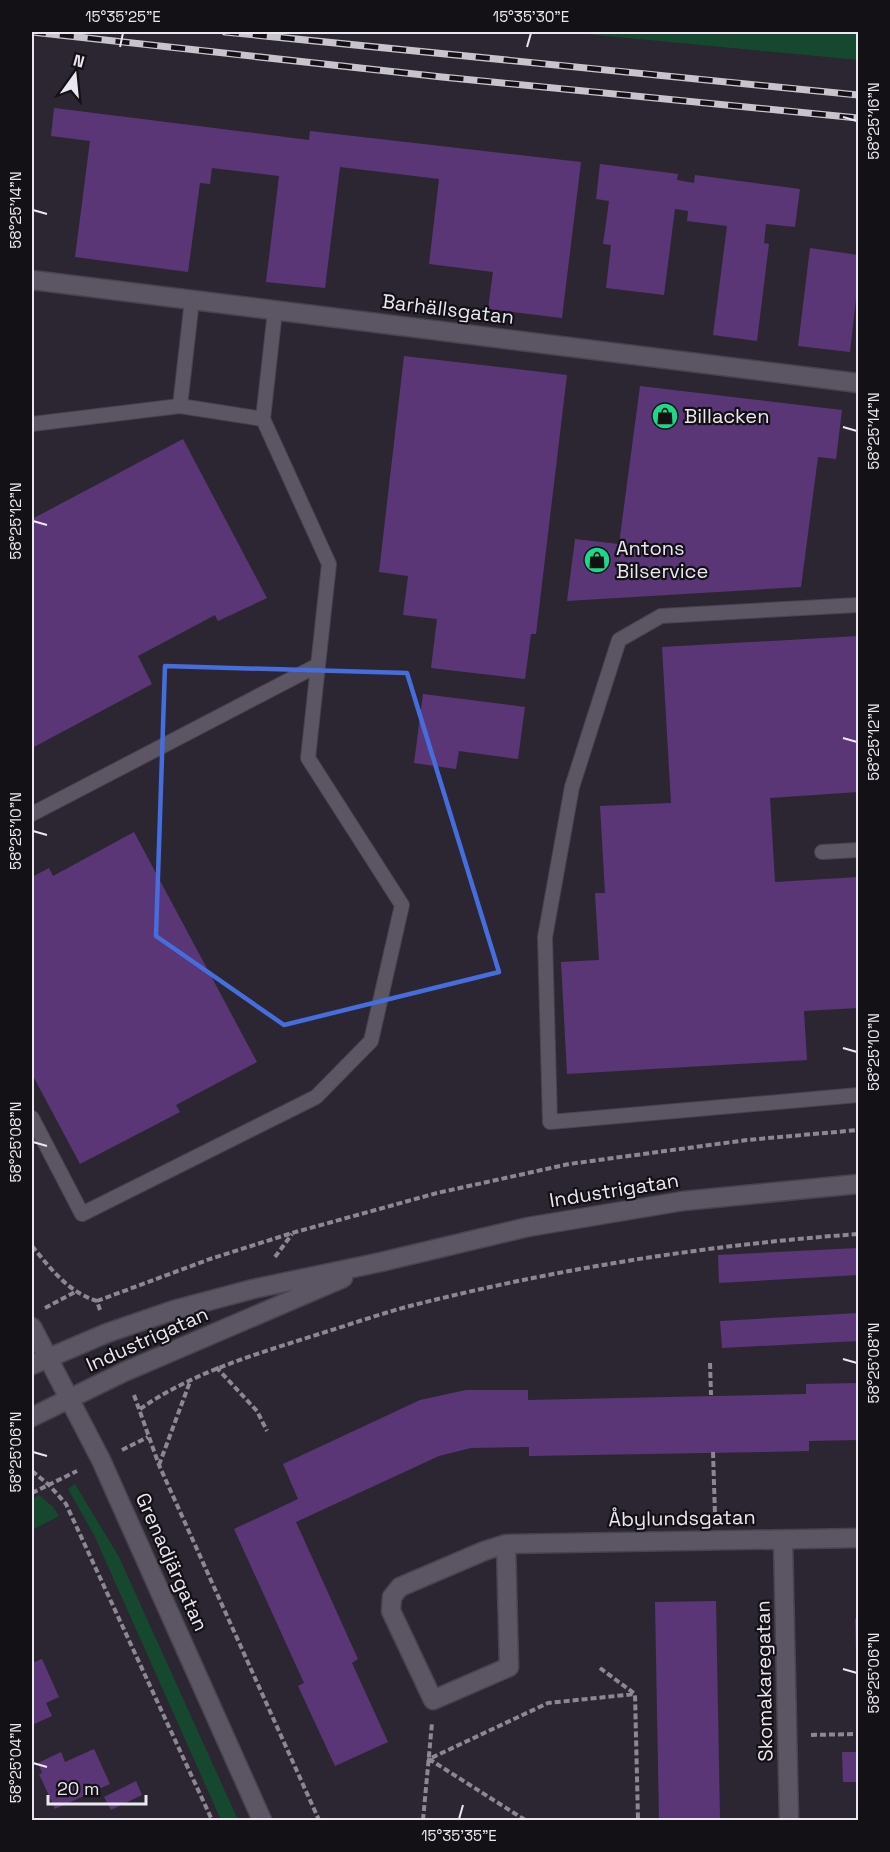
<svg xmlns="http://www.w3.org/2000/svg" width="890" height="1852" viewBox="0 0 890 1852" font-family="'Space Grotesk',sans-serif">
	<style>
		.green { fill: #15482e }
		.building { fill: #5a3677 }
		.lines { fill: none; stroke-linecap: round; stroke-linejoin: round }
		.lane-casing { stroke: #48434d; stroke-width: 16 }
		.street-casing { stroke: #48434d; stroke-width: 21 }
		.secondary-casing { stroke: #48434d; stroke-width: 21 }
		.path { stroke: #8c8792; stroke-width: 4; stroke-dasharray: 6 3; stroke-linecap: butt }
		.lane { stroke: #5c5563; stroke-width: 14 }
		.street { stroke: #5c5563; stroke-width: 18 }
		.secondary { stroke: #5c5563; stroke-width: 18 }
		.rail-casing { stroke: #c8c4cd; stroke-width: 7 }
		.rail { stroke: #131016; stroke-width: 4.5; stroke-dasharray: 14; stroke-linecap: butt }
		.marked { fill: none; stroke: #466ddd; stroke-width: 4.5; stroke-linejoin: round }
		.ticks { fill: none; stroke: #ebe7f0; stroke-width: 2 }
		.labels { text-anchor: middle; stroke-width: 4.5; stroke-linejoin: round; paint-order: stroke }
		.street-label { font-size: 20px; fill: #ebe7f0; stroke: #131016 }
		.poi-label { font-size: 20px; fill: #ebe7f0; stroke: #131016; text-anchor: start }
		.neatline { fill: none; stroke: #ebe7f0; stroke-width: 2 }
		.ticks-label { font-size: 15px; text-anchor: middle; fill: #ebe7f0 }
	</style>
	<rect width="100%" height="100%" fill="#2c2632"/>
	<path class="green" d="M 564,32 L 858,32 L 858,60 Z
		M 75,1484 L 119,1557 L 238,1820 L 221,1820 L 94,1535 L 68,1489 Z
		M 39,1495 L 53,1507 L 59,1516 L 32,1530 L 32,1499 Z"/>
	<path class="building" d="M 54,108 L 309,140 L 310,131 L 581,162 L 562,318 L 488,309 L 493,272 L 429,264 L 439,179 L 340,167 L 325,288 L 266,282 L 279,176 L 212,168 L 210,184 L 200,183 L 188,272 L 75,257 L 90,141 L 51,136 Z
		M 600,164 L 678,174 L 677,180 L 694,183 L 695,175 L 800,189 L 795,227 L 766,224 L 764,243 L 769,244 L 757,341 L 713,335 L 727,226 L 687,221 L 688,211 L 675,209 L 664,295 L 606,288 L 611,245 L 603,244 L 609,201 L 596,199 Z
		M 810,248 L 858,255 L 858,281 L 850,352 L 798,346 Z
		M 404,356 L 567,375 L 536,634 L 531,634 L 525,679 L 431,668 L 437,619 L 403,615 L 408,576 L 379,572 Z
		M 640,386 L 842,410 L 836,459 L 818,457 L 801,587 L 567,601 L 575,539 L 619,544 Z
		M 183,439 L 267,598 L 218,621 L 215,615 L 138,656 L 152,684 L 32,748 L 32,519 Z
		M 858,636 L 858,792 L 770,798 L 775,882 L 858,877 L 858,1008 L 804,1011 L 807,1060 L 567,1074 L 561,962 L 599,960 L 595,893 L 605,893 L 600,806 L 671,803 L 662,647 Z
		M 423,694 L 525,707 L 518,759 L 459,751 L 456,769 L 414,763 Z
		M 134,832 L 257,1062 L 176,1105 L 180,1112 L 80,1164 L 32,1074 L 32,877 L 49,868 L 53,876 Z
		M 858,1248 L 858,1275 L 719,1283 L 718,1255 Z
		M 858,1313 L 858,1341 L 722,1348 L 720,1321 Z
		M 858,1383 L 858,1440 L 809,1441 L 809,1451 L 766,1452 L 529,1456 L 529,1447 L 471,1448 L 439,1456 L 296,1522 L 358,1659 L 352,1663 L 388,1742 L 335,1766 L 298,1686 L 304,1683 L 234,1529 L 298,1499 L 283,1464 L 420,1400 L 466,1390 L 528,1390 L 528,1400 L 806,1394 L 806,1384 Z
		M 716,1601 L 720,1820 L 659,1820 L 655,1602 Z
		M 855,1619 L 858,1619 L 858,1685 L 857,1685 Z
		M 42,1659 L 59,1697 L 46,1703 L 52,1716 L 32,1725 L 32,1663 Z
		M 94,1749 L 110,1784 L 55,1809 L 39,1774 L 42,1773 L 38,1763 L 61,1752 L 65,1762 Z
		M 842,1752 L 858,1752 L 858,1782 L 843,1782 Z
		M 136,1781 L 142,1795 L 111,1810 L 104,1797 Z"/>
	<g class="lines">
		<defs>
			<path id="lane" d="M 180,406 L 192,300
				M 263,419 L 275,311
				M 32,424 L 180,406 L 263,419 L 329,564 L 308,758 L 402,905 L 371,1041 L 316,1097 L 82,1214 L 32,1118
				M 858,605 L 661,616 L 619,640 L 572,787 L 545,937 L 550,1122 L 858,1095
				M 32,814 L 318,665
				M 822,852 L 858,850"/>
			<path id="street" d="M 32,280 L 858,383
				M 783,1540 L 789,1820
				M 506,1544 L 509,1667 L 433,1700 L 391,1611 L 392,1597 L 400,1587 L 484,1551 L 506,1544 L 858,1538"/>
			<path id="secondary" d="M 32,1327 L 101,1460 L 262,1820
				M 32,1365 L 107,1333 L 174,1310 L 253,1289 L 381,1262 L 528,1227 L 683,1201 L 858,1184
				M 32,1417 L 124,1372 L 343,1278"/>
		</defs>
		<use href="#lane" class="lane-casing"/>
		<use href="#street" class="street-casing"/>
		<use href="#secondary" class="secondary-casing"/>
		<path class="path" d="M 32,1246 C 51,1269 68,1292 97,1301 L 100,1310
			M 275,1257 L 292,1234
			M 97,1301 L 210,1259 L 292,1233 L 437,1193 L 569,1164 L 747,1140 L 858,1130
			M 45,1308 L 75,1292
			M 710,1363 L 711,1395
			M 216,1367 L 257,1411 L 267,1431
			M 134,1395 L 159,1465 L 319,1820
			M 140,1409 C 195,1371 257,1354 319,1334 C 348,1325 377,1315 406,1307 C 554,1269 706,1245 858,1234
			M 122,1450 L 148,1437
			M 713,1452 L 715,1515
			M 159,1465 L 191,1379
			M 32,1471 L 49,1485 L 66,1504 L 212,1820
			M 32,1493 L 77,1471
			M 600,1668 L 635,1694 L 638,1820
			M 811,1735 L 858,1734
			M 423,1820 L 432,1723
			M 525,1820 L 429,1759 L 548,1703 L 635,1694"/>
		<use href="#lane" class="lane"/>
		<use href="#street" class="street"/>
		<use href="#secondary" class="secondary"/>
		<defs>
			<path id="rail" d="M 32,32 L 442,77 L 858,118
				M 225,32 L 858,95"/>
		</defs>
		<use href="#rail" class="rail-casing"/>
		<use href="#rail" class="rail"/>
	</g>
	<path class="marked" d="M 165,666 L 407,673 L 499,972 L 284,1025 L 156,936 Z"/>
	<path class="ticks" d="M 120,47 L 123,33M 527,47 L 531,33M 843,117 L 857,121M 33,210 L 47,214M 843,427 L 857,431M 33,521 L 47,525M 843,738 L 857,742M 33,831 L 47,835M 843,1048 L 857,1052M 33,1142 L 47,1146M 843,1359 L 857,1363M 33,1452 L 47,1456M 843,1669 L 857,1673M 33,1763 L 47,1767M 459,1819 L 463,1805"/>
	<defs>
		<symbol id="shop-disc" viewBox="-11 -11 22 22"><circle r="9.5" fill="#1bd988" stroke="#131016"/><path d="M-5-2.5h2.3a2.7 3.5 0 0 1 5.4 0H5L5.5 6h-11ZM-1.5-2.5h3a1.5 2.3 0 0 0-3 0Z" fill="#111"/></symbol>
	</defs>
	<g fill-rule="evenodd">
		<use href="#shop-disc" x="650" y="401" width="30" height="30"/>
		<use href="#shop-disc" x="582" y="545" width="30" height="30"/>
	</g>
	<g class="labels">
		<g class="street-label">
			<text transform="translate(448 309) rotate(7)" y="7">Barhällsgatan</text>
			<text transform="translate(614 1190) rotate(-9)" y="7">Industrigatan</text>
			<text transform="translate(147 1339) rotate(-24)" y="7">Industrigatan</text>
			<text transform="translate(682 1518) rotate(-1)" y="7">Åbylundsgatan</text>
			<text transform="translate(172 1562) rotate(66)" y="7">Grenadjärgatan</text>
			<text transform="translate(764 1681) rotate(-91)" y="7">Skomakaregatan</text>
		</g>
		<g class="poi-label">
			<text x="684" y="423">Billacken</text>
			<text x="616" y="555">Antons<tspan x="616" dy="23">Bilservice</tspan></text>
		</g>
	</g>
	<rect width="890" height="1852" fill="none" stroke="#131016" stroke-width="66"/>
	<g transform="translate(75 75) rotate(15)" stroke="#131016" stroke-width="4.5" paint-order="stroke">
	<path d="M0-4.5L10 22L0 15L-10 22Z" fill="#ebe7f0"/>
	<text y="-9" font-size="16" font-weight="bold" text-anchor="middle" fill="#ebe7f0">N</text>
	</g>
	<path d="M48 1795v9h98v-9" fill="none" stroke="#ebe7f0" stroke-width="3"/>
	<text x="57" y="1795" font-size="18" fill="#ebe7f0" stroke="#131016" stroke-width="4.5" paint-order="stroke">20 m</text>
	<rect x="33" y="33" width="824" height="1786" class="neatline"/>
	<g class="ticks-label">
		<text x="123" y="22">15°35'25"E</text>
		<text x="531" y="22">15°35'30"E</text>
		<text transform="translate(874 121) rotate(-90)" y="5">58°25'16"N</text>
		<text transform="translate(16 210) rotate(-90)" y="5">58°25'14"N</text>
		<text transform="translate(874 431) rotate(-90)" y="5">58°25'14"N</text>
		<text transform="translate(16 521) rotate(-90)" y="5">58°25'12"N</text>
		<text transform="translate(874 742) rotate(-90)" y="5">58°25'12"N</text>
		<text transform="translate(16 831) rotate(-90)" y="5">58°25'10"N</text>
		<text transform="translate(874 1052) rotate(-90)" y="5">58°25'10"N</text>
		<text transform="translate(16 1142) rotate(-90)" y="5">58°25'08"N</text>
		<text transform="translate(874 1363) rotate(-90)" y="5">58°25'08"N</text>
		<text transform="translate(16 1452) rotate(-90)" y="5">58°25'06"N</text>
		<text transform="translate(874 1673) rotate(-90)" y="5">58°25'06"N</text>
		<text transform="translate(16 1763) rotate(-90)" y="5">58°25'04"N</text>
		<text x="459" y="1841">15°35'35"E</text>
	</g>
</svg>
